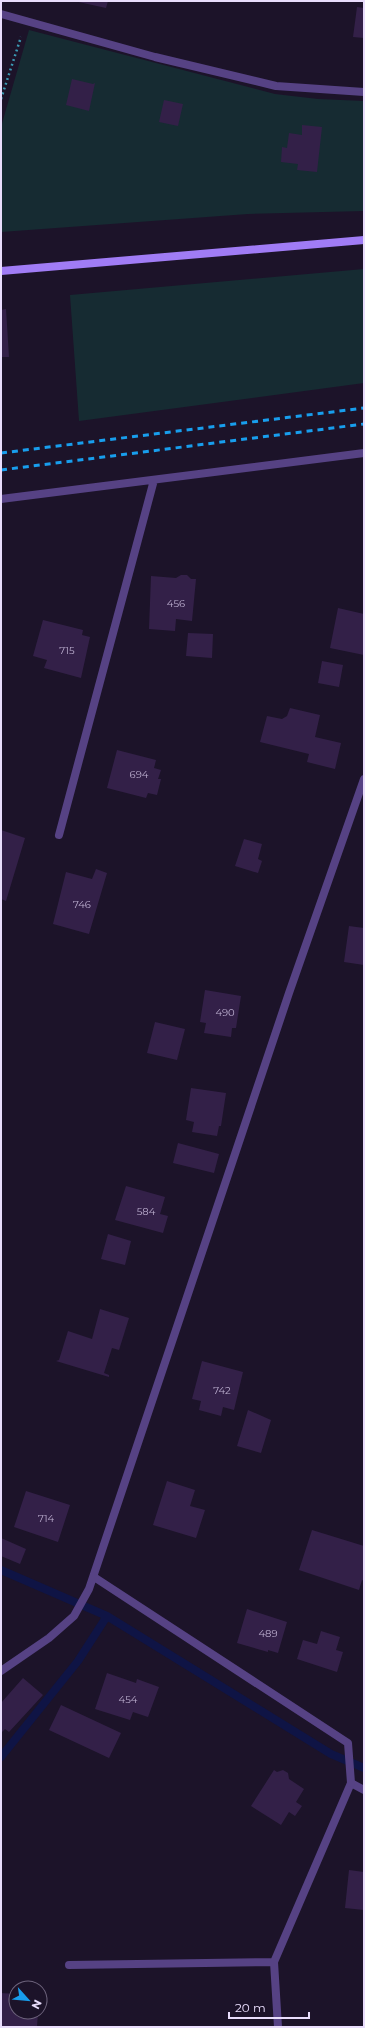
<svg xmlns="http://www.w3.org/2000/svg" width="365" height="2028" viewBox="0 0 365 2028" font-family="Montserrat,sans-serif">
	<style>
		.green { fill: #162b32 }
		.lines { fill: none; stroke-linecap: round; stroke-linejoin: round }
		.stream { stroke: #0f1445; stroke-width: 8 }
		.building { fill: #332048 }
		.path { stroke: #3b99b3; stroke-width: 2.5; stroke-dasharray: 2 3; stroke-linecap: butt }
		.service { stroke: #564284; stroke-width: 8 }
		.minor { stroke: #564284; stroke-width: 8 }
		.secondary { stroke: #a07cf5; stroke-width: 8 }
		.rail { stroke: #189eed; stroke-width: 3; stroke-dasharray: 6 5; stroke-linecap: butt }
		.labels { text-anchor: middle; stroke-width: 4; stroke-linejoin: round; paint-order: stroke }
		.number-label { font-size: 10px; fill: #bcaecf }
	</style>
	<rect width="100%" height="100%" fill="#1c1329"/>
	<path class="green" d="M 29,30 L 275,94 L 318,99 L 364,101 L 364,211 L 248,214 L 1,232 L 1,127 Z
		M 364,269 L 364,383 L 79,421 L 70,295 Z"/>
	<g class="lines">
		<path class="stream" d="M 1,1570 L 107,1616
			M 1,1757 L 78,1661 L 107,1616 L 331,1754 L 364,1768"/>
	</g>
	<path class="building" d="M 74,1 L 108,1 L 106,8 Z
		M 357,7 L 364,8 L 364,38 L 353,37 Z
		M 72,79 L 93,84 L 95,83 L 89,111 L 66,105 Z
		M 164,100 L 183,104 L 178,126 L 159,122 Z
		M 302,125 L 322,127 L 317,172 L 297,170 L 298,164 L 281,162 L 282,147 L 287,148 L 289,133 L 302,135 Z
		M 6,309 L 9,357 L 1,357 L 1,310 Z
		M 181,575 L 187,575 L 191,579 L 196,579 L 192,621 L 176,619 L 175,631 L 149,629 L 151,576 L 176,578 Z
		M 338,608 L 364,614 L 364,655 L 330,648 Z
		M 43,620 L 83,630 L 82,635 L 90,637 L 81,678 L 44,668 L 47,660 L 33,656 Z
		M 188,633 L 213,634 L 212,658 L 186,656 Z
		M 322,661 L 343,665 L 339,687 L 318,683 Z
		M 290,708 L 320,715 L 315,737 L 341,743 L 335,769 L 307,762 L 309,754 L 260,742 L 267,716 L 282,719 L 287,716 Z
		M 117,750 L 156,760 L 154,768 L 161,770 L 158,779 L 161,779 L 157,795 L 148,793 L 146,798 L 107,788 Z
		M 1,830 L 25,838 L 6,901 L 1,899 Z
		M 244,839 L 262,844 L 258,859 L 262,861 L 258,873 L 235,866 Z
		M 96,869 L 107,873 L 89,934 L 53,924 L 66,872 L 92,879 Z
		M 349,926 L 364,928 L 364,965 L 344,962 Z
		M 205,990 L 241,996 L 236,1028 L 232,1028 L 231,1037 L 204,1033 L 206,1023 L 200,1022 Z
		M 155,1022 L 185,1029 L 177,1060 L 147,1053 Z
		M 191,1088 L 226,1093 L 221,1126 L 219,1126 L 217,1136 L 192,1132 L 194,1122 L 186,1120 Z
		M 178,1143 L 219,1154 L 214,1173 L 173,1163 Z
		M 126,1186 L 165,1197 L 160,1214 L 168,1216 L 163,1233 L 115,1220 Z
		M 108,1234 L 131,1241 L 125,1265 L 101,1259 Z
		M 100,1309 L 129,1318 L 119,1350 L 112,1348 L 104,1373 L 109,1375 L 109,1377 L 56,1361 L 59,1360 L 68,1331 L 92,1339 Z
		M 202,1361 L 243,1372 L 234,1410 L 223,1407 L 221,1416 L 199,1410 L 201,1401 L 192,1399 Z
		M 248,1410 L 271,1420 L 261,1453 L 237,1446 Z
		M 167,1481 L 195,1490 L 190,1506 L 205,1510 L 196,1538 L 153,1525 Z
		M 26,1491 L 70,1505 L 58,1542 L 14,1527 Z
		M 312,1530 L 364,1546 L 364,1581 L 362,1580 L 359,1590 L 299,1570 Z
		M 1,1538 L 26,1549 L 20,1564 L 1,1556 Z
		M 247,1609 L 287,1622 L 278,1653 L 268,1650 L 268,1652 L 237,1643 Z
		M 321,1631 L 340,1637 L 336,1650 L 343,1652 L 337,1672 L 297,1659 L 303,1640 L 317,1644 Z
		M 107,1673 L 136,1683 L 137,1679 L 159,1687 L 148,1717 L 133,1712 L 130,1720 L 95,1709 Z
		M 23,1678 L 43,1695 L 9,1732 L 5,1729 L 1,1733 L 1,1703 Z
		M 61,1705 L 121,1733 L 109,1758 L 49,1730 Z
		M 274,1770 L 277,1772 L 283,1770 L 288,1773 L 289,1779 L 304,1789 L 296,1802 L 302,1806 L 295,1816 L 289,1812 L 281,1825 L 251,1806 Z
		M 349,1870 L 364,1872 L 364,1910 L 345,1908 Z
		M 1,1993 L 16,1994 L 16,2012 L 38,2012 L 37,2027 L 1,2027 Z"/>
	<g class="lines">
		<path class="path" d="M 1,99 L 21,37"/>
		<path class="service" d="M 69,1965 L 274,1962
			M 278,2027 L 274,1962 L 351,1783 L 364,1790"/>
		<path class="minor" d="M 1,14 L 155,57 L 276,86 L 364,92
			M 1,499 L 364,453
			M 59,835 L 154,480
			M 94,1577 L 348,1743 L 351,1783
			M 1,1671 L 49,1638 L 74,1616 L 89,1589 L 289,993 L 364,779"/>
		<path class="secondary" d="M 1,271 L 364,240"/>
		<path class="rail" d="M 1,453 L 364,408
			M 1,470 L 364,424"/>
	</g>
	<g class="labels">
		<g class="number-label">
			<text x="176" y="607">456</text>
			<text x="67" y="654">715</text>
			<text x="139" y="778">694</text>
			<text x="82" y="908">746</text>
			<text x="225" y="1016">490</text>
			<text x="146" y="1215">584</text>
			<text x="222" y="1394">742</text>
			<text x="46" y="1522">714</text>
			<text x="268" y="1637">489</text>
			<text x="128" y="1703">454</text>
		</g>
	</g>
	<rect width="365" height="2028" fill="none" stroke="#e9ddfc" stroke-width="4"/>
	<g transform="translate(28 2000) rotate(117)"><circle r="19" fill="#1c1329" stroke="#6e647d"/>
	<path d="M0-3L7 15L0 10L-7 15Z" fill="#189eed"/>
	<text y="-6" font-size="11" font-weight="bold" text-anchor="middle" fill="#e9ddfc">N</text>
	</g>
	<path d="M229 2012v6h80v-6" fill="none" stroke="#e9ddfc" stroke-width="2"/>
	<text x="235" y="2012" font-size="12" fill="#e9ddfc" stroke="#1c1329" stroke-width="3" paint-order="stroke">20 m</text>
</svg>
